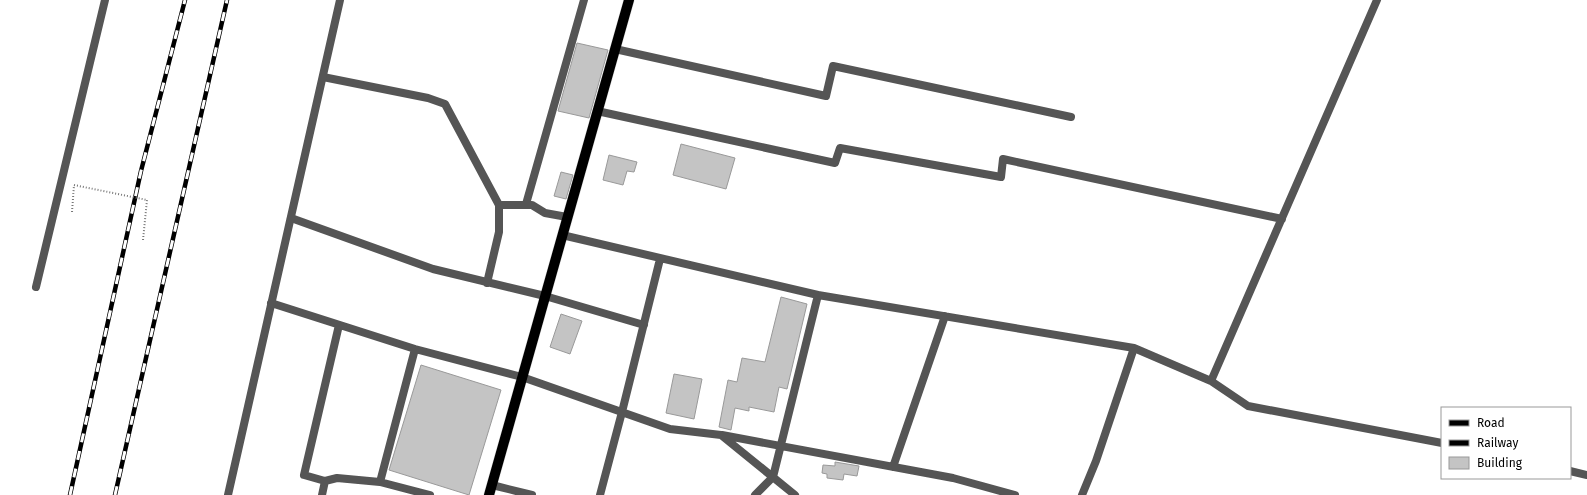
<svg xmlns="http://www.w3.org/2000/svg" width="1587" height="495" viewBox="0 0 1587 495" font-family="'Fira Sans',sans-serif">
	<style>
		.building { fill: #c4c4c4; stroke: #999 }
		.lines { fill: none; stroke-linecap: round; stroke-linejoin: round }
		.primary-casing { stroke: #dbdbdb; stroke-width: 11 }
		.path { stroke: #777; stroke-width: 2; stroke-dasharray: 1 2; stroke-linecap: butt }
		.minor { stroke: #555; stroke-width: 8 }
		.tertiary { stroke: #555; stroke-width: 8 }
		.primary { stroke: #000; stroke-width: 10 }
		.rail-casing { stroke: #000; stroke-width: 4.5 }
		.rail { stroke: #fff; stroke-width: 3; stroke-dasharray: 9; stroke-linecap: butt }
		.path-bridge { stroke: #777; stroke-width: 2; stroke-dasharray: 1 2; stroke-linecap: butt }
	</style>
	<rect width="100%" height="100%" fill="#fff"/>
	<path class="building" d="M 577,43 L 608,50 L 589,118 L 558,111 Z
		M 681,144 L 735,158 L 726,189 L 673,175 Z
		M 609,155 L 637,162 L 634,172 L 627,171 L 623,185 L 603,180 Z
		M 561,172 L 573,175 L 566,199 L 554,196 Z
		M 781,297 L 807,304 L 787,389 L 779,387 L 774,412 L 749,407 L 749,411 L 735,408 L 731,430 L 719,427 L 728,380 L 737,382 L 742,358 L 765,362 Z
		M 561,314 L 582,321 L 570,354 L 550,347 Z
		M 421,365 L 501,390 L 469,495 L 389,470 Z
		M 674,374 L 702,379 L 694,419 L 666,413 Z
		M 835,462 L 859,466 L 857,476 L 844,474 L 843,480 L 827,478 L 827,474 L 822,473 L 823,465 L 835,466 Z"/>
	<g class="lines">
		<defs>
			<path id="primary" d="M 489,495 L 629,0"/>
		</defs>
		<use href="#primary" class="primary-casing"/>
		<path class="path" d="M 72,212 L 74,185
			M 143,240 L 147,200"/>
		<path class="minor" d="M 615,49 L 826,96 L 833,66 L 1071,117
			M 323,77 L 428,98 L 445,104 L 499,205 L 499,232 L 487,283
			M 597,111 L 835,163 L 840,148 L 1001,177 L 1003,159 L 1282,219
			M 526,204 L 584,0
			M 499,205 L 532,205 L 545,213 L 567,217
			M 291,218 L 433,269 L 545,296 L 644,325
			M 562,235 L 818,295 L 1134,348 L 1211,381 L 1377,0
			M 36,287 L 105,0
			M 271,303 L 415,349 L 522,377 L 670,429 L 721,435 L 795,495
			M 339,325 L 304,475 L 325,481 L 337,478 L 380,482 L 430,495
			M 1211,381 L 1248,406 L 1442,443
			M 722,435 L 953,478 L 1015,495
			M 893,467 L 945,316
			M 1570,471 L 1587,475
			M 380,482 L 415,349
			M 492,485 L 532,495
			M 322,495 L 325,481
			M 600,495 L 622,412 L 660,259
			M 755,495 L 773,477 L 818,295
			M 1082,495 L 1096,461 L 1134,348"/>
		<path class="tertiary" d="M 228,495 L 340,0"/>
		<use href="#primary" class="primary"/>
		<defs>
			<path id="rail" d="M 70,495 L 141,171 L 185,0
				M 115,495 L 227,0"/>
		</defs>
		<use href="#rail" class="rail-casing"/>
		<use href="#rail" class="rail"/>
		<path class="path-bridge" d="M 74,185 L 147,200"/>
	</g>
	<rect x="1441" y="407" width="130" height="72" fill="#ffffff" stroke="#999999"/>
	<rect x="1449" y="420" width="20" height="6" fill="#000000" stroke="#999999"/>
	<text x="1477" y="427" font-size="12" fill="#000000">Road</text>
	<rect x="1449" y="440" width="20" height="6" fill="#000000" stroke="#999999"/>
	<text x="1477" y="447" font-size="12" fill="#000000">Railway</text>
	<rect x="1449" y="457" width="20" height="12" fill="#c4c4c4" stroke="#999999"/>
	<text x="1477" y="467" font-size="12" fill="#000000">Building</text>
</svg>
